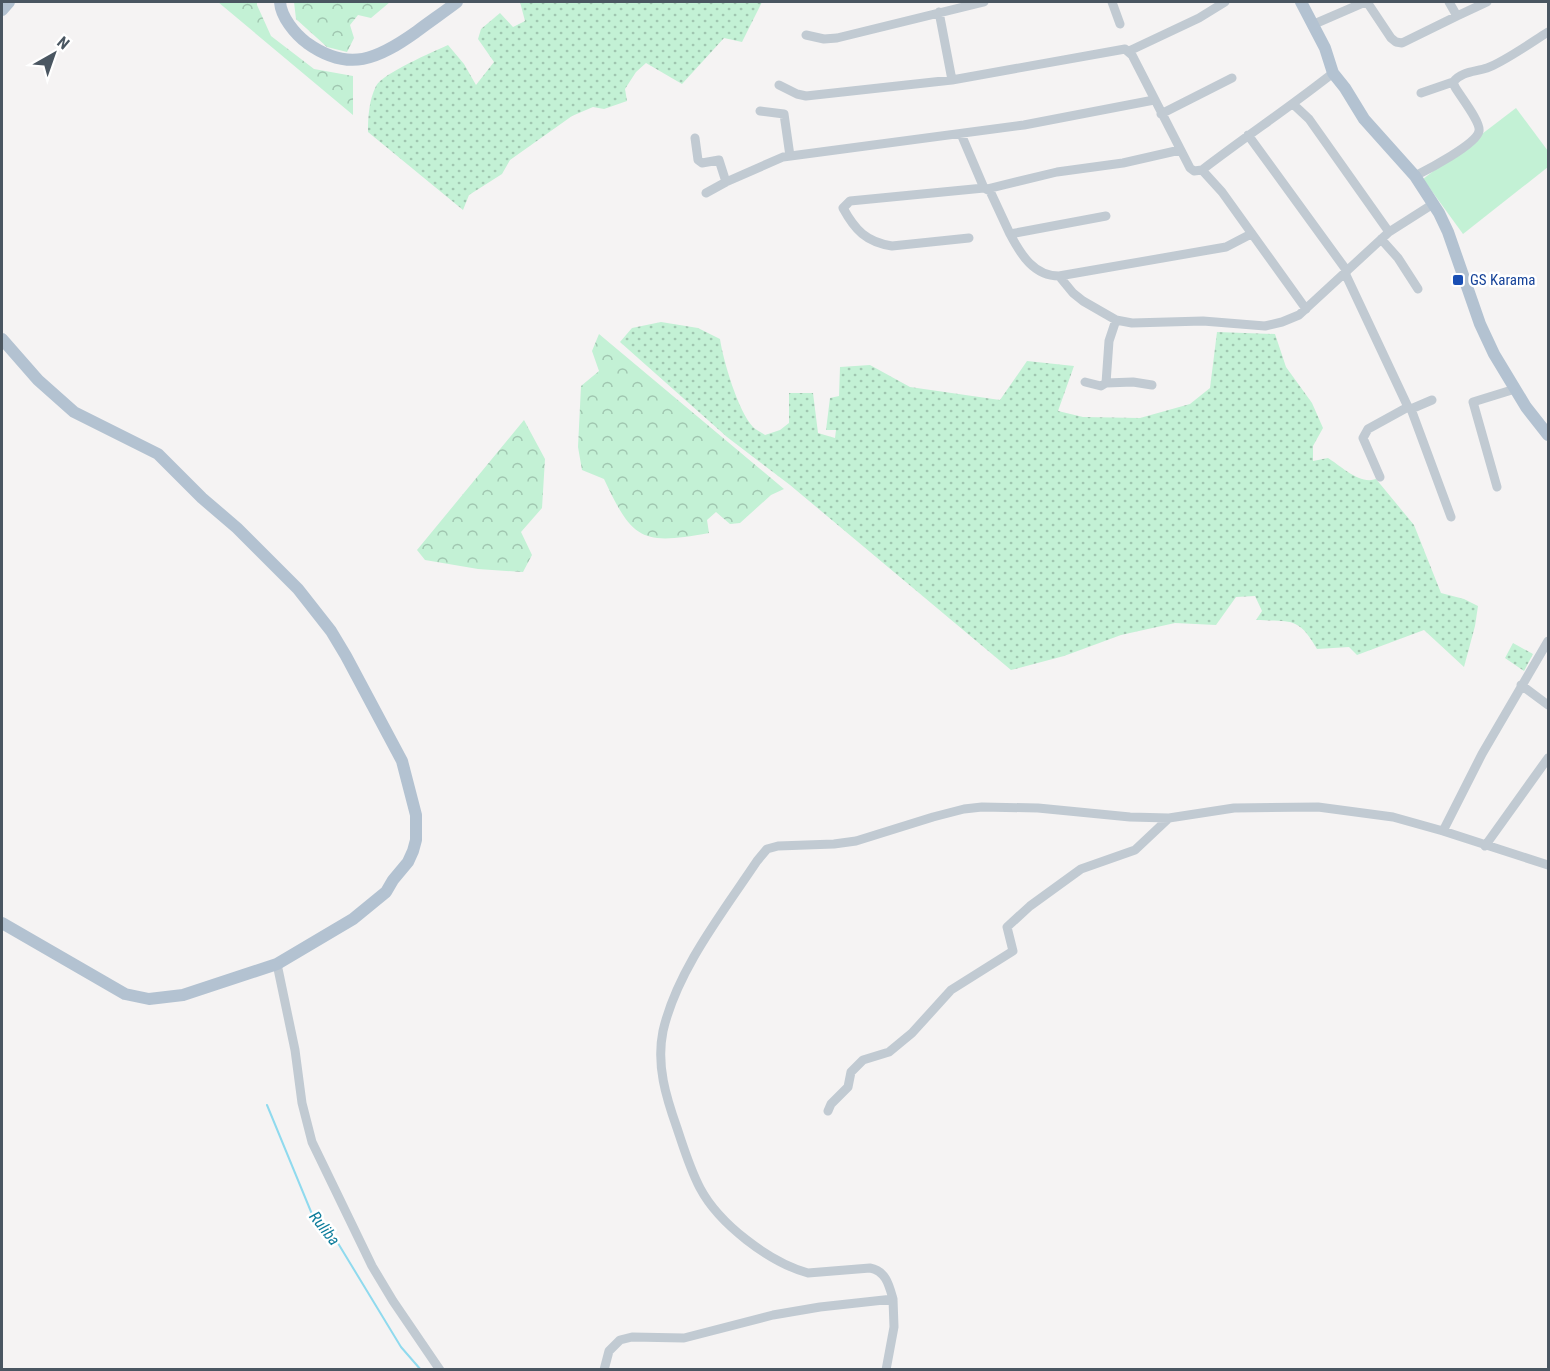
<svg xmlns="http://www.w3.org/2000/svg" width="1550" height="1371" viewBox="0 0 1550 1371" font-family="'Roboto Condensed',sans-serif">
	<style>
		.grass { fill: url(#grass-dots) }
		.forest { fill: url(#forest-crowns) }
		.garden { fill: #c3f1d5 }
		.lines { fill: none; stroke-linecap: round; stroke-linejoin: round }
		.stream { stroke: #90daee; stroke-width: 2 }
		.minor { stroke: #c1cad2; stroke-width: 9 }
		.major { stroke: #b3c2d1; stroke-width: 12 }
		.transit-dot { fill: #1a4fb4; stroke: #fff; stroke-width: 2 }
		.labels { text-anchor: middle; stroke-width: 5; stroke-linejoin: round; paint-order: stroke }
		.transit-label { font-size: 15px; fill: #164399; stroke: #fff; text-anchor: start }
		.water-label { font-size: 16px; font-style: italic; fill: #0c7c9b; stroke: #fff }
	</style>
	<defs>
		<pattern id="grass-dots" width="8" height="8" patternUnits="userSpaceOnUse" patternTransform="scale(1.5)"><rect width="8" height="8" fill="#c3f1d5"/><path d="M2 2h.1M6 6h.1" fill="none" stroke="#a0c6b0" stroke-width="1.8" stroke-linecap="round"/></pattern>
		<pattern id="forest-crowns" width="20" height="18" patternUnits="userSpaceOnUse" patternTransform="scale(1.5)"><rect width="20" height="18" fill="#c3f1d5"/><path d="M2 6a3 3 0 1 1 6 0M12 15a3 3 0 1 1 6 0" fill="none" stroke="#a0c6b0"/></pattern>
	</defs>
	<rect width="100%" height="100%" fill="#f5f3f3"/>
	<path class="grass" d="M 520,2 L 762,2 L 742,42 L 724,38 L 682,84 L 646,63 L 636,72 L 625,89 L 627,101 L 604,109 L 593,107 L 572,116 L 510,160 L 502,174 L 469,195 L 463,210 L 368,132 C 368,117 369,100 376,86 C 383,73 433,52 448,45 L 464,64 L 476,85 L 494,62 L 478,39 L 481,29 L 500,13 L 513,27 L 525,21 Z
		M 661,322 L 698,328 L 720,339 C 723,360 738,411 753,427 C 756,430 761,432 765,435 L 780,430 L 789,423 L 789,393 L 813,393 L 818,433 L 835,438 L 836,430 L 826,430 L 830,398 L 839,396 L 840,367 L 870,365 L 910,387 L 1000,400 L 1027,361 L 1074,366 L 1058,411 L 1083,417 L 1140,418 L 1190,404 L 1210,388 L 1217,332 L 1275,334 L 1286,367 L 1312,403 L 1323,428 L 1313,446 L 1313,461 L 1328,458 C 1341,466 1360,485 1376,479 L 1414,525 L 1441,593 L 1464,599 L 1478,606 L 1475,626 L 1464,667 L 1424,630 L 1357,655 L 1349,647 L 1317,649 C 1298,616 1291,622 1256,620 L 1262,611 L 1255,596 L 1236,597 L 1216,625 L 1175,623 L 1121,635 L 1064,656 L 1011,670 L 790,485 L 727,437 L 620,342 L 632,328 Z
		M 1513,643 L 1533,654 L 1524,671 L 1505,658 Z"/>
	<path class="forest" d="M 218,2 L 257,2 L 257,5 L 271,36 L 314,69 L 353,76 L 353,115 Z
		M 294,2 L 390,2 L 371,18 L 358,15 L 350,25 L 354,38 L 347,52 L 327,47 L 296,19 Z
		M 599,334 L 784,489 L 771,495 L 740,523 L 730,524 L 716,512 L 707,520 L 709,533 C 642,545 633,541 604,479 L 582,470 L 578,447 L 581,386 L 599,371 L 592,351 Z
		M 524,420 L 545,459 L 542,508 L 521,532 L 532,555 L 523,572 L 478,569 L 425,560 L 417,550 Z"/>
	<path class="garden" d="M 1516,108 L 1548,151 L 1548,167 L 1463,234 L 1423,179 Z"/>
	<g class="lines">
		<path class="stream" d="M 267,1105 L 314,1219 L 333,1235 L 401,1347 L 421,1370"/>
		<path class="minor" d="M 1112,2 L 1120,24
			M 1367,2 L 1391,38 L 1396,42 L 1402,43 L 1457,16
			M 1449,2 L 1457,16 L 1487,2
			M 939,12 L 952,80
			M 1312,25 L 1365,2
			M 806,35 L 824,39 L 837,38 L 984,2
			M 1129,51 L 1199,18 L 1225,2
			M 779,85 L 797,94 L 806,96 L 952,80 L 1125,49 L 1132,55 L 1190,168 L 1194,171 L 1202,170 C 1245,137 1290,107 1333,73
			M 1421,93 L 1453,82
			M 760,111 L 784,114 L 790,156
			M 1161,114 L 1232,78
			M 961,134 L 984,188
			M 1248,135 L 1347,271
			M 695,138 L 698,160 L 702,163 L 719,160 L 726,182
			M 1202,170 L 1222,192 L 1306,309
			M 1415,176 C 1427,170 1477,144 1479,131 C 1481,122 1460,96 1455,87 L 1453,82 C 1462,71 1475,72 1487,68 C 1504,62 1532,42 1548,32
			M 987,189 L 1057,172 L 1123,163 L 1180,150
			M 706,193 L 726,182 L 783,157 L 1024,125 L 1154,100
			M 1106,216 L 1010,234 C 1021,255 1034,276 1059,276 L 1226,247 L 1251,234
			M 1389,232 L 1433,204
			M 969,238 L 892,246 C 866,242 855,230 843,208 L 850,201 L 984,188 L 990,191 L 1010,234
			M 1381,239 L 1398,258 L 1418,289
			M 1345,273 L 1408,407 L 1411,409 L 1432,400
			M 1059,276 L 1073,293 L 1083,301 L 1116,320 L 1132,323 L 1203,321 L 1265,326 L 1282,322 L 1299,315 L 1389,232 L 1309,119 L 1293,104
			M 1116,320 L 1109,341 L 1106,383 L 1133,382 L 1152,385
			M 1085,382 L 1101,386 L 1106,383
			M 1411,409 L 1451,517
			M 1380,477 L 1363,438 L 1368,429 L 1408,407
			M 1497,487 L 1473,402 L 1515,389
			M 1521,685 L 1548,705
			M 1443,831 L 1548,865
			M 1485,846 L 1548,758
			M 277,964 L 295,1050 L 302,1103 L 312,1142 L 372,1266 L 393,1301 L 440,1370
			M 828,1111 L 831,1104 L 848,1087 L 851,1072 L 863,1060 L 889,1052 L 912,1033 L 951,990 L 1013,951 L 1007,927 L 1030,906 L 1081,869 L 1135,850 L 1169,818
			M 604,1370 L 609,1351 L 620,1340 L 632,1337 L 684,1338 L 773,1315 L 820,1307 L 893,1299 C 889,1285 886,1271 870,1268 L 808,1273 C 769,1262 719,1224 700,1188 C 690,1169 684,1149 677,1128 C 666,1097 656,1065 663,1031 C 677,970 723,912 757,861 L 767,849 L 778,846 L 834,844 L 856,841 L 933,817 L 964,809 L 982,807 L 1038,808 L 1130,817 L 1169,818 L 1234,808 L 1318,807 L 1393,817 L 1443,831 L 1482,754 L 1548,641
			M 886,1370 L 894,1327 L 893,1299"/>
		<path class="major" d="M 280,2 C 281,17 295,34 307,43 C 349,73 378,59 416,32 C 429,22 444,12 457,2
			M 1301,2 L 1325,48 L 1333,73 L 1345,88 L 1364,119 L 1415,176 L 1439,213 L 1448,232 L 1480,324 L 1494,354 L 1526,407 L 1548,435
			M 2,10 L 9,2
			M 2,339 L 38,380 L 74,412 L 158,454 L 202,498 L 237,528 L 298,589 L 331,631 L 346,656 L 402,761 L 416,815 L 416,840 L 413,851 L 408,862 L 393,880 L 386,892 L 353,919 L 277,964 L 183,995 L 149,999 L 125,994 L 2,923"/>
	</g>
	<rect class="transit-dot" x="1452" y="274" width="12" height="12" rx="3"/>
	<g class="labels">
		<g class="transit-label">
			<text x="1470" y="285">GS Karama</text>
		</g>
		<g class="water-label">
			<text transform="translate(325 1228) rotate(52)" y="6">Ruliba</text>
		</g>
	</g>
	<rect width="1550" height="1371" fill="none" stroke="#4a5661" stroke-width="6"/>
	<g transform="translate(54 54) rotate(40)" stroke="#ffffff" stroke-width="4.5" paint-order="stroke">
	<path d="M0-4.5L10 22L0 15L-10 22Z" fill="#4a5661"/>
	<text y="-9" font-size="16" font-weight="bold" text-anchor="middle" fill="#4a5661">N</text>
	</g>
</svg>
